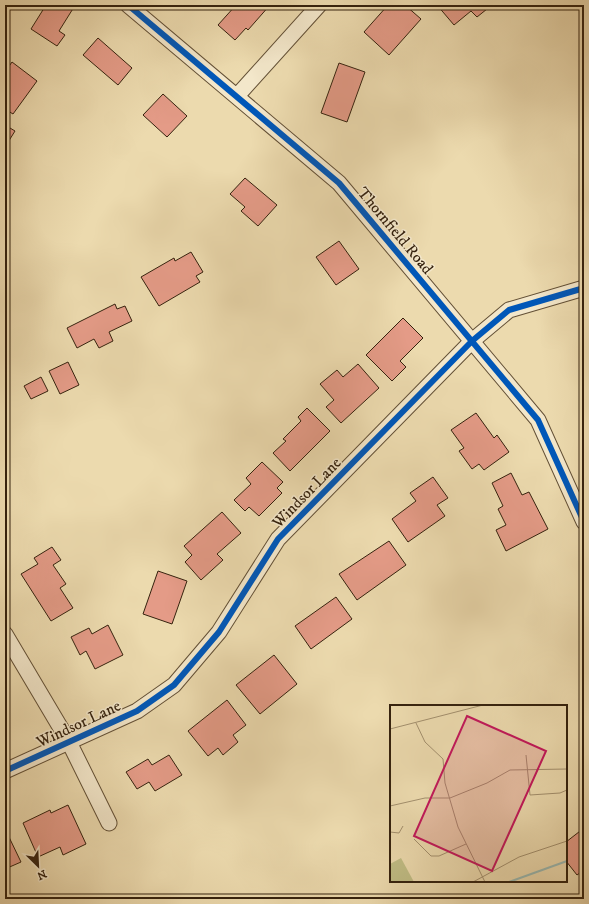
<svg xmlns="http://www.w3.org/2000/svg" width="589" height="904" viewBox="0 0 589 904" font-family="'IM FELL DW Pica',serif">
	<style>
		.building { fill: #e49b87; stroke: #35220e }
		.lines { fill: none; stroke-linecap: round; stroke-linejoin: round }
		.minor-casing { stroke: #635036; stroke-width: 17 }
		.minor { stroke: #f3e7ca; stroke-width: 15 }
		.cycleway-casing { stroke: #f3e7ca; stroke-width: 8 }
		.cycleway { stroke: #0057b8; stroke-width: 6 }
		.labels { text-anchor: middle; stroke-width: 3; stroke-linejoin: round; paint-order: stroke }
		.street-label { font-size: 16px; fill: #35220e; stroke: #f3e7ca }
		.inset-river { fill: none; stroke: #9ab9b2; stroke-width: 2 }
		.inset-road { fill: none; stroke: #a3906e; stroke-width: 1 }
		.view { fill: #c2185b; fill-opacity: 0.15; stroke: #c2185b; stroke-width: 2 }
		.inset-edge { fill: none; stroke: #35220e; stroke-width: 2 }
	</style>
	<rect width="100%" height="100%" fill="#ecdaae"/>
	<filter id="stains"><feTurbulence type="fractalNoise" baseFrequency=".005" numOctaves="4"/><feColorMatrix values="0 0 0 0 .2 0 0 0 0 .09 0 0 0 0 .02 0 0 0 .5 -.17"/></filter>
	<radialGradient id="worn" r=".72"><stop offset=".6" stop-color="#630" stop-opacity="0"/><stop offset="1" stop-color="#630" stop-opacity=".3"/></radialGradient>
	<path class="building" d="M 46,5 L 70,5 L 74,7 L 59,31 L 65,35 L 57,46 L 31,29 Z
		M 236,5 L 270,5 L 248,30 L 246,28 L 235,40 L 218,25 Z
		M 388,5 L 405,5 L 421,19 L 389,55 L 364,32 Z
		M 437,5 L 492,5 L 477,17 L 471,11 L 454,25 Z
		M 98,38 L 132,68 L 118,85 L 83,55 Z
		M 12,62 L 37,81 L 13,114 L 5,109 L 5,72 Z
		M 339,63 L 365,72 L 347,122 L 321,113 Z
		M 163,94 L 187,116 L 167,137 L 143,115 Z
		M 5,125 L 15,131 L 5,147 Z
		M 245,178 L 277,205 L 258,226 L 241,211 L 245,207 L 230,194 Z
		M 339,241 L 359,269 L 336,285 L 316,257 Z
		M 191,252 L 203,272 L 196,276 L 200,282 L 159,306 L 141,277 L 174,258 L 175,261 Z
		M 115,304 L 117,309 L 125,306 L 132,321 L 109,332 L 113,341 L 99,348 L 94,339 L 77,348 L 67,328 Z
		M 403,318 L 423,338 L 400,361 L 406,367 L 392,381 L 366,355 Z
		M 68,362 L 79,385 L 60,394 L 49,371 Z
		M 358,364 L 379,388 L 341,423 L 326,407 L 334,400 L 320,384 L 337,370 L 343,377 Z
		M 41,377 L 48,391 L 31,399 L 24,386 Z
		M 307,408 L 330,431 L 290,471 L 273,453 L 286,441 L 283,439 L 301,421 L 298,417 Z
		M 476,413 L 494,438 L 497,435 L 509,452 L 484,470 L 479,464 L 472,469 L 459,451 L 464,448 L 451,430 Z
		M 262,462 L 283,482 L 277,488 L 282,493 L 259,516 L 249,507 L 245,511 L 234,500 L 251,484 L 246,478 Z
		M 511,473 L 522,495 L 529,492 L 548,529 L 506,551 L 496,530 L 506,525 L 498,509 L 503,506 L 492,483 Z
		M 433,477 L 448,498 L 437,505 L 445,516 L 408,542 L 392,519 L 416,501 L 410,493 Z
		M 222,512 L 241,533 L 217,554 L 223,560 L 201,580 L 185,562 L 192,555 L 184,546 Z
		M 389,541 L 406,565 L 357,600 L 339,574 Z
		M 52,547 L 61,560 L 53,565 L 66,584 L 60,588 L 73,608 L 51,621 L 21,574 L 38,564 L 34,558 Z
		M 158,571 L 187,581 L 172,624 L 143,614 Z
		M 336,597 L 352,619 L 311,649 L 295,626 Z
		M 108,625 L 123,655 L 95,669 L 86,651 L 80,655 L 71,637 L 89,628 L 92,634 Z
		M 274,655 L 297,684 L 260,714 L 236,685 Z
		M 227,700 L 246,725 L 233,735 L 238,742 L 223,755 L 218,748 L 208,756 L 188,731 Z
		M 169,755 L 182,775 L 155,791 L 149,782 L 137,789 L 126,772 L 148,759 L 152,765 Z
		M 68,805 L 86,844 L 63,855 L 60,847 L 38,857 L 23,823 L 50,810 L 51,813 Z
		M 584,828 L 584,870 L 577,875 L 566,861 L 566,842 Z
		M 8,835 L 21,862 L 5,869 L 5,837 Z"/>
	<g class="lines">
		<defs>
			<path id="minor" d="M 128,5 L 339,183 L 538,420 L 584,522
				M 237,96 L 319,5
				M 5,634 L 69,742 L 109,823
				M 5,771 L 137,711 L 174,685 L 219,632 L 278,539 L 472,341 L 509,310 L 584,288"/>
		</defs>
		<use href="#minor" class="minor-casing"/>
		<use href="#minor" class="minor"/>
		<defs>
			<path id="cycleway" d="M 128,5 L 339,183 L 538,420 L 584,522
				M 5,771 L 137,711 L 174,685 L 219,632 L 278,539 L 472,341 L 509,310 L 584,288"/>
		</defs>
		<use href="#cycleway" class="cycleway-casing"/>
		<use href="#cycleway" class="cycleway"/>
	</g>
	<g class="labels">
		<g class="street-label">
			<text transform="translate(396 230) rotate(50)" y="6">Thornfield Road</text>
			<text transform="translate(306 492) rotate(-46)" y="6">Windsor Lane</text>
			<text transform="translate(78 723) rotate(-25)" y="6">Windsor Lane</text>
		</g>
	</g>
	<g transform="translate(390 705)">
		<rect width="177" height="177" fill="#ecdaae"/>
		<path d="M 11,153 L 24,177 L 0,177 L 0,159 Z" fill="#c0bd85"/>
		<path class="inset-river" d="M 119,177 L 177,156"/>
		<path class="inset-road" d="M 26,18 L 35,37 L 53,54 L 55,78 L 68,122 L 95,177M 0,24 L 93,0M 136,50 L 140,90 L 170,88 L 177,85M 0,101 L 35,93 L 60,93 L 97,78 L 120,65 L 177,64M 0,127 L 9,128 L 13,121M 24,134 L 41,151 L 49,151 L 76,139M 83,177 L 129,152 L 177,136"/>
		<path class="view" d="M 77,11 L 156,46 L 102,166 L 24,131 Z"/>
		<rect width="177" height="177" class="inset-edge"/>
	</g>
	<rect width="589" height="904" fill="none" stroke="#ecdaae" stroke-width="20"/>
	<rect x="6" y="6" width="577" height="892" fill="none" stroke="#35220e" stroke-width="2"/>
	<rect x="10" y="10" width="569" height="884" fill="none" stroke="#35220e"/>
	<g transform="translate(38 866) rotate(156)" stroke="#f3e7ca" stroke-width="3" paint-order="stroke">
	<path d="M0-3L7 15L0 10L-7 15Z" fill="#35220e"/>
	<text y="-6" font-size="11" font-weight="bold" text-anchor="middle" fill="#35220e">N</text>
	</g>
	<rect width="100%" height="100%" filter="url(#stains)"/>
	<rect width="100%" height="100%" fill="url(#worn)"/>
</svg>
